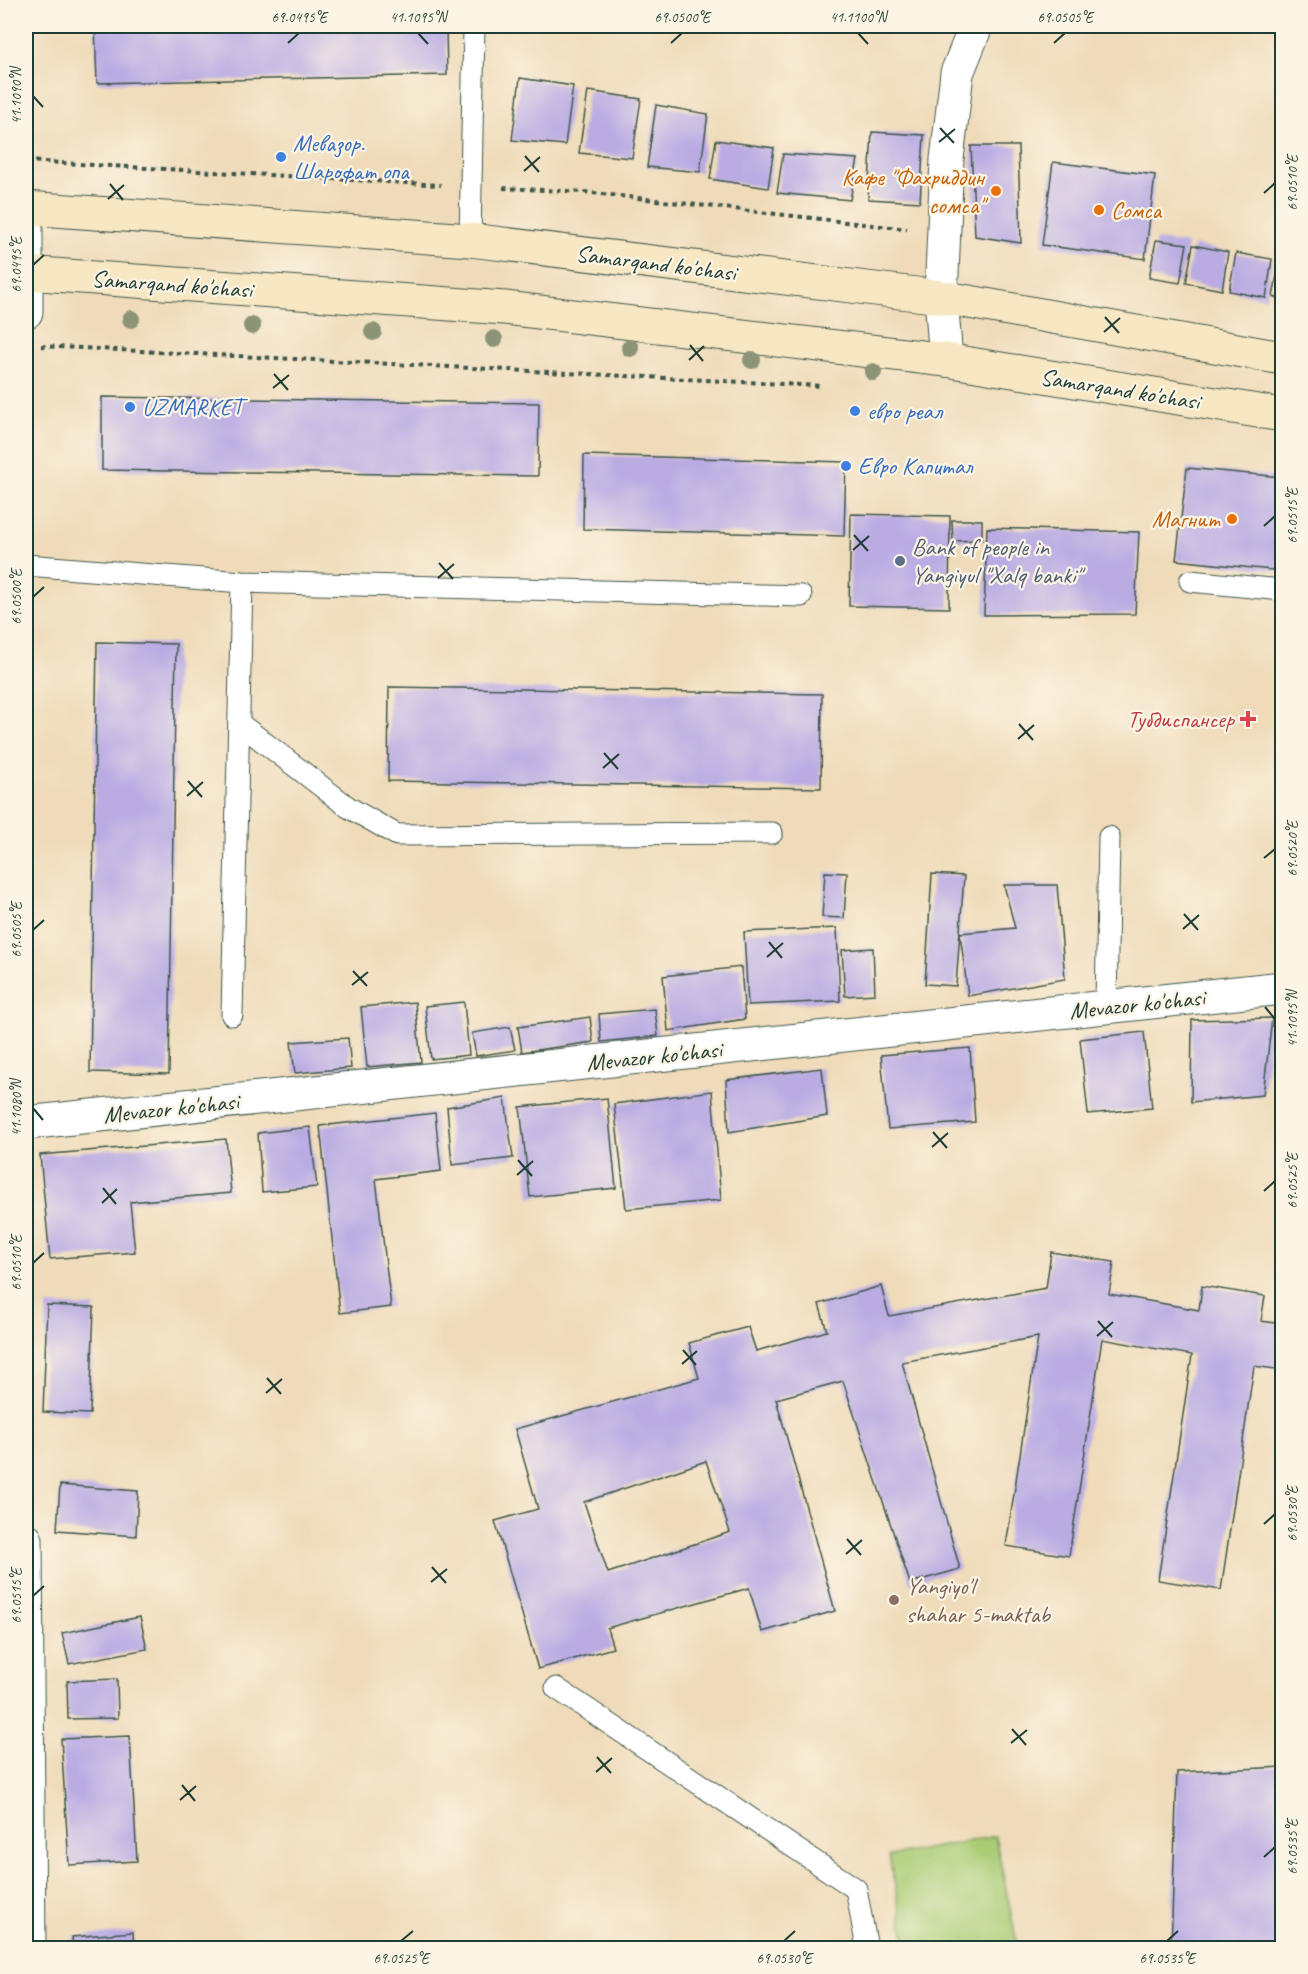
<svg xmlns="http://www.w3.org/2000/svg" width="1308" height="1974" viewBox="0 0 1308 1974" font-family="Caveat,sans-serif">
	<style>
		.grass { fill: #a9cc75; stroke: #648454; stroke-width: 1.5 }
		.building { fill: #baace3; fill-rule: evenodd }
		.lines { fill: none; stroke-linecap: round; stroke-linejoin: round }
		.service-casing { stroke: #3e5548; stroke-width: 23 }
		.minor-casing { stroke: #3e5548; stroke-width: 35 }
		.secondary-casing { stroke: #3e5548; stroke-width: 35 }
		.path { stroke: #3e5548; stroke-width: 4; stroke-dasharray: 4.5 4.5; stroke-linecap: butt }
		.service { stroke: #fff; stroke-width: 21 }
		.minor { stroke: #fff; stroke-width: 33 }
		.secondary { stroke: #f8e7c3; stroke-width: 33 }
		.tree { fill: #8c9477 }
		.ticks { fill: none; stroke: #1f3d34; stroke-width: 2 }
		.shop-dot { fill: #3f7fe0; stroke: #fcf5e5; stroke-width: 2 }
		.food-dot { fill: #e8710a; stroke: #fcf5e5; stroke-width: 2 }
		.service-dot { fill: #5c6f8a; stroke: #fcf5e5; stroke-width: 2 }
		.health-dot { fill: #e0444e; stroke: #fcf5e5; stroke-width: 2 }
		.education-dot { fill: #8d6e63; stroke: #fcf5e5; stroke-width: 2 }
		.labels { text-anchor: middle; stroke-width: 4.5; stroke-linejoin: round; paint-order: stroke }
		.shop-label { font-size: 24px; fill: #366cbe; stroke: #fcf5e5; text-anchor: start }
		.food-label { font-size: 24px; fill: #c56008; stroke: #fcf5e5; text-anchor: end }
		.street-label { font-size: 24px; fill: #1f3d34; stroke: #fcf5e5 }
		.service-label { font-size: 24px; fill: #4e5e75; stroke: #fcf5e5; text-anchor: start }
		.health-label { font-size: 24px; fill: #be3a42; stroke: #fcf5e5; text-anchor: end }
		.education-label { font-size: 24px; fill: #785e54; stroke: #fcf5e5; text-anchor: start }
		.neatline { fill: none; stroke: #1f3d34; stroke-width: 2 }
		.ticks-label { font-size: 15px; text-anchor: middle; fill: #1f3d34 }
	</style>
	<rect width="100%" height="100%" fill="#fcf5e5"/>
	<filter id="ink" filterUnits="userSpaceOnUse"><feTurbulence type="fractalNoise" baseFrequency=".0167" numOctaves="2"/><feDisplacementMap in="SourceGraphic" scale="12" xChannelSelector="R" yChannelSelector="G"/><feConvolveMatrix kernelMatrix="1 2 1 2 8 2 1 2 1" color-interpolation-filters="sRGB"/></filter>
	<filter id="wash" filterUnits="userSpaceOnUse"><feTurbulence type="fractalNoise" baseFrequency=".008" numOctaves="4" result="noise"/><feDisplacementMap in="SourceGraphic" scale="24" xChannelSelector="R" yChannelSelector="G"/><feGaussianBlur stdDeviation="1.35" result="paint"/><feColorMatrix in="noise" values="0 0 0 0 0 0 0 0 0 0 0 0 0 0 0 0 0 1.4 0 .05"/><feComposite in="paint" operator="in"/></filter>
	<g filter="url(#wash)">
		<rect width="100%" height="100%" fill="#efdbba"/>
		<path class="grass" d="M 995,1836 L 1018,1948 L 907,1948 L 889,1856 Z"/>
		<g id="blocks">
			<path class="building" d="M 95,26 L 446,26 L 447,75 L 97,83 Z
				M 520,78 L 573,86 L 565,145 L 512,140 Z
				M 588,91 L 641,99 L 632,158 L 579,153 Z
				M 656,105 L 708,114 L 700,172 L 647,167 Z
				M 872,132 L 924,135 L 920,202 L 868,199 Z
				M 716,140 L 774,148 L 768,188 L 710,179 Z
				M 971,146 L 1018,146 L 1021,243 L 975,236 Z
				M 783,154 L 858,159 L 850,200 L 777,193 Z
				M 1053,162 L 1155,175 L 1145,259 L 1042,245 Z
				M 1156,240 L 1187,244 L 1180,283 L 1149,278 Z
				M 1193,245 L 1228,252 L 1222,290 L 1186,283 Z
				M 1236,253 L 1272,259 L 1266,298 L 1229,291 Z
				M 1280,259 L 1282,259 L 1282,299 L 1273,297 Z
				M 102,397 L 539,403 L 538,476 L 102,470 Z
				M 584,455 L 846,462 L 844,536 L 583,529 Z
				M 1187,468 L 1282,477 L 1282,571 L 1176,560 Z
				M 851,514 L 950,516 L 949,608 L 849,606 Z
				M 952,520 L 982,520 L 982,540 L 953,541 Z
				M 987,528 L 1139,532 L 1135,614 L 984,615 Z
				M 97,642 L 176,644 L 169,1074 L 90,1072 Z
				M 389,687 L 822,694 L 821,788 L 388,781 Z
				M 825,872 L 847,873 L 844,918 L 822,917 Z
				M 932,874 L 964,876 L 956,986 L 925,984 Z
				M 1004,885 L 1057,885 L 1065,979 L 968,996 L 960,933 L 1015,928 Z
				M 837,928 L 840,1001 L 748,1005 L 744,932 Z
				M 873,948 L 875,994 L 845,996 L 842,950 Z
				M 741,967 L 745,1019 L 668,1031 L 663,976 Z
				M 415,1002 L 421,1062 L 367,1067 L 361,1007 Z
				M 464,1002 L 469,1055 L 431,1059 L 425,1006 Z
				M 655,1009 L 658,1036 L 601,1042 L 599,1014 Z
				M 590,1017 L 593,1042 L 522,1052 L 518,1027 Z
				M 1272,1018 L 1263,1095 L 1191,1102 L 1192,1020 Z
				M 510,1027 L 515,1050 L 476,1056 L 472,1033 Z
				M 1144,1032 L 1152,1108 L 1088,1114 L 1080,1039 Z
				M 348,1038 L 351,1068 L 295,1073 L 291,1042 Z
				M 970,1048 L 975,1122 L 888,1129 L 881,1055 Z
				M 822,1068 L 827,1116 L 729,1132 L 726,1080 Z
				M 1281,1088 L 1282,1088 L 1282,1122 L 1277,1122 Z
				M 712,1091 L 721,1200 L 626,1209 L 614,1104 Z
				M 505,1098 L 513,1158 L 452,1165 L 447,1107 Z
				M 607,1098 L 616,1188 L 530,1197 L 520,1107 Z
				M 435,1113 L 441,1171 L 376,1179 L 391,1307 L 340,1313 L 320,1126 Z
				M 310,1127 L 317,1187 L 262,1192 L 258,1133 Z
				M 226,1139 L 231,1193 L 130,1202 L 135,1252 L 50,1259 L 40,1155 Z
				M 1051,1252 L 1114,1262 L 1109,1294 L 1199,1310 L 1202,1286 L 1265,1296 L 1261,1321 L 1282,1324 L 1282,1370 L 1254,1366 L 1221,1590 L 1158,1580 L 1192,1355 L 1102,1339 L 1069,1556 L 1006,1546 L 1038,1337 L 902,1362 L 960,1569 L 910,1583 L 843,1381 L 776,1399 L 835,1611 L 762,1632 L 749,1588 L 607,1628 L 613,1648 L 538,1669 L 495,1521 L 538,1509 L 515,1429 L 699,1378 L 689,1343 L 748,1327 L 756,1351 L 827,1331 L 819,1304 L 881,1286 L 889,1316 L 1046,1288 ZM 706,1461 L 730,1532 L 608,1573 L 584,1502 Z
				M 47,1305 L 94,1307 L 90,1414 L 43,1412 Z
				M 60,1485 L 138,1491 L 136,1536 L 57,1530 Z
				M 140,1617 L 147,1649 L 69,1664 L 62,1633 Z
				M 117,1679 L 118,1718 L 68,1719 L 67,1681 Z
				M 130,1736 L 137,1861 L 69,1865 L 61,1739 Z
				M 1282,1767 L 1282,1948 L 1171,1948 L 1177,1772 Z
				M 133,1932 L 134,1948 L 73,1948 L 72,1937 Z"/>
		</g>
	</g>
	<g filter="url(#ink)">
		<use href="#blocks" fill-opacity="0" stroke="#3e5548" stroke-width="1.5"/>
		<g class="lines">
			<defs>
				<path id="service" d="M 470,240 L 474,26
					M 26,565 L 242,582 L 232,1015
					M 1190,581 L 1282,590
					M 242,582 L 801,596
					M 239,723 L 348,807 L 397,835 L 772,833
					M 1106,1007 L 1109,837
					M 556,1688 L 856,1889 L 867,1948"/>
				<path id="minor" d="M 26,210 L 26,312
					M 946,360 L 941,297 L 947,159 L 957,73 L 976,26
					M 26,1123 L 1282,988
					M 26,1540 L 29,1948"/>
				<path id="secondary" d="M 26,208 L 470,240 L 941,297 L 1282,358
					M 26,273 L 505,308 L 946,360 L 1282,415"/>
			</defs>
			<use href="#service" class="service-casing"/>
			<use href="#minor" class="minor-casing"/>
			<use href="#secondary" class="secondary-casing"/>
			<path class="path" d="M 26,161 L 441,185
				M 503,188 L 585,192 L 907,229
				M 41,346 L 822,386"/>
			<use href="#service" class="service"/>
			<use href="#minor" class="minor"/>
			<use href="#secondary" class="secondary"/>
		</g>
		<g class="tree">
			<circle cx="131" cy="319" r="9"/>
			<circle cx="252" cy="326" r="9"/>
			<circle cx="373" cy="332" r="9"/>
			<circle cx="494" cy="339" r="9"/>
			<circle cx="630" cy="348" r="9"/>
			<circle cx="752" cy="360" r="9"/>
			<circle cx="873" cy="372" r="9"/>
		</g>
	</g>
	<path class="ticks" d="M 418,33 L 428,44M 858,33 L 868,44M 288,43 L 299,33M 671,43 L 682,33M 1054,43 L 1065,33M 33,96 L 43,107M 940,128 L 954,143M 939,142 L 955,129M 525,156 L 539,172M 524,171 L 540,157M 110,184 L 123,200M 1264,193 L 1275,183M 108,199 L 124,185M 33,265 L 44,255M 1105,317 L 1119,333M 1104,332 L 1120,318M 690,345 L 703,361M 689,360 L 704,346M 274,374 L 288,390M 273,388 L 289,375M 1264,526 L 1275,516M 854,535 L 868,551M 853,550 L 869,536M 439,563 L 453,579M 438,578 L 454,564M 33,597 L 44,587M 1019,724 L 1033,740M 1018,739 L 1034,725M 604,753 L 618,769M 603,768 L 619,754M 188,781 L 202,797M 187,796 L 203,782M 1264,858 L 1275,849M 1184,914 L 1198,930M 1183,929 L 1199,915M 33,930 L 44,920M 769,942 L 782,958M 767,957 L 783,943M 353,971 L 367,986M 352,985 L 368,972M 1265,1007 L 1275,1019M 33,1108 L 43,1120M 933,1132 L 947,1148M 932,1147 L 948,1133M 518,1160 L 532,1176M 517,1175 L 533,1161M 103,1188 L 116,1204M 1264,1191 L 1275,1181M 102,1203 L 117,1189M 33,1263 L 44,1253M 1098,1321 L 1112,1337M 1097,1336 L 1113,1322M 683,1350 L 696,1365M 682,1364 L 697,1351M 267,1378 L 281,1394M 266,1393 L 282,1379M 1264,1524 L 1275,1514M 847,1539 L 861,1555M 846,1554 L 862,1540M 432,1567 L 446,1583M 431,1582 L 447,1569M 33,1596 L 44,1586M 1012,1729 L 1026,1745M 1011,1743 L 1027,1730M 597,1757 L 611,1773M 596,1772 L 612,1758M 182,1785 L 195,1801M 180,1800 L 196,1786M 1264,1857 L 1275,1847M 401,1941 L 413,1931M 784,1941 L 795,1931M 1167,1941 L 1178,1931"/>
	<g class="shop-dot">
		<circle cx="281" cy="157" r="6"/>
		<circle cx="130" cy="407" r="6"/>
		<circle cx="855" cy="411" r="6"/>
		<circle cx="846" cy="466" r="6"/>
	</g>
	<g class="food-dot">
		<circle cx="996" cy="191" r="6"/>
		<circle cx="1099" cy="210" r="6"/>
		<circle cx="1232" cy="519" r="6"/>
	</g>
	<circle class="service-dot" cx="900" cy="561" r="6"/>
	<path class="health-dot" d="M1245 710h6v6h6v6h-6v6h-6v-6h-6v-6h6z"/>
	<circle class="education-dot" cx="894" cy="1600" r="6"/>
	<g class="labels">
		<g class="shop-label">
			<text x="293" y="151">Мевазор.<tspan x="293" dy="28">Шарофат опа</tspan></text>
			<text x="142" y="415">UZMARKET</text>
			<text x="867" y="419">евро реал</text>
			<text x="858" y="474">Евро Капитал</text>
		</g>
		<g class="food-label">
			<text x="984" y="185">Кафе "Фахриддин<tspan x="984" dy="28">сомса"</tspan></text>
			<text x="1111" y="218" text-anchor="start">Сомса</text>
			<text x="1220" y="527">Магнит</text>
		</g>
		<g class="street-label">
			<text transform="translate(656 263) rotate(7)" y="8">Samarqand ko'chasi</text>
			<text transform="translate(172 284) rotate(4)" y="8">Samarqand ko'chasi</text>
			<text transform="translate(1120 389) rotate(9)" y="8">Samarqand ko'chasi</text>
			<text transform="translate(1137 1004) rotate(-6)" y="8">Mevazor ko'chasi</text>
			<text transform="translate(654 1056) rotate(-6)" y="8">Mevazor ko'chasi</text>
			<text transform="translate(171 1108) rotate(-6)" y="8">Mevazor ko'chasi</text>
		</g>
		<g class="service-label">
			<text x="912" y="555">Bank of people in<tspan x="912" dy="28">Yangiyul "Xalq banki"</tspan></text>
		</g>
		<g class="health-label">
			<text x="1234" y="727">Тубдиспансер</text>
		</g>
		<g class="education-label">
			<text x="906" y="1594">Yangiyo'l<tspan x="906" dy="28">shahar 5-maktab</tspan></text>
		</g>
	</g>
	<rect width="1308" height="1974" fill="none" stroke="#fcf5e5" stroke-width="66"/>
	<rect x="33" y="33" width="1242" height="1908" class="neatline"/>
	<g class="ticks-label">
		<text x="299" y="22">69.0495°E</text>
		<text x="418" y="22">41.1095°N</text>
		<text x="682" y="22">69.0500°E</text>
		<text x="858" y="22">41.1100°N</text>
		<text x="1065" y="22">69.0505°E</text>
		<text transform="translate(16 96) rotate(-90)" y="5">41.1090°N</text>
		<text transform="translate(1292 183) rotate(-90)" y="5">69.0510°E</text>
		<text transform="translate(16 265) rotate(-90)" y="5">69.0495°E</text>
		<text transform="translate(1292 516) rotate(-90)" y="5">69.0515°E</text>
		<text transform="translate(16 597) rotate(-90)" y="5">69.0500°E</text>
		<text transform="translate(1292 849) rotate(-90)" y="5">69.0520°E</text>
		<text transform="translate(16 930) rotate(-90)" y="5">69.0505°E</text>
		<text transform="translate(1292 1019) rotate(-90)" y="5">41.1095°N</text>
		<text transform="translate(16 1108) rotate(-90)" y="5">41.1080°N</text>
		<text transform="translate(1292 1181) rotate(-90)" y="5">69.0525°E</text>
		<text transform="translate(16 1263) rotate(-90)" y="5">69.0510°E</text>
		<text transform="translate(1292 1514) rotate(-90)" y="5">69.0530°E</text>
		<text transform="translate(16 1596) rotate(-90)" y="5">69.0515°E</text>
		<text transform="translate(1292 1847) rotate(-90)" y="5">69.0535°E</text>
		<text x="401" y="1963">69.0525°E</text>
		<text x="784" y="1963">69.0530°E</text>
		<text x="1167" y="1963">69.0535°E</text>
	</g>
</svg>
